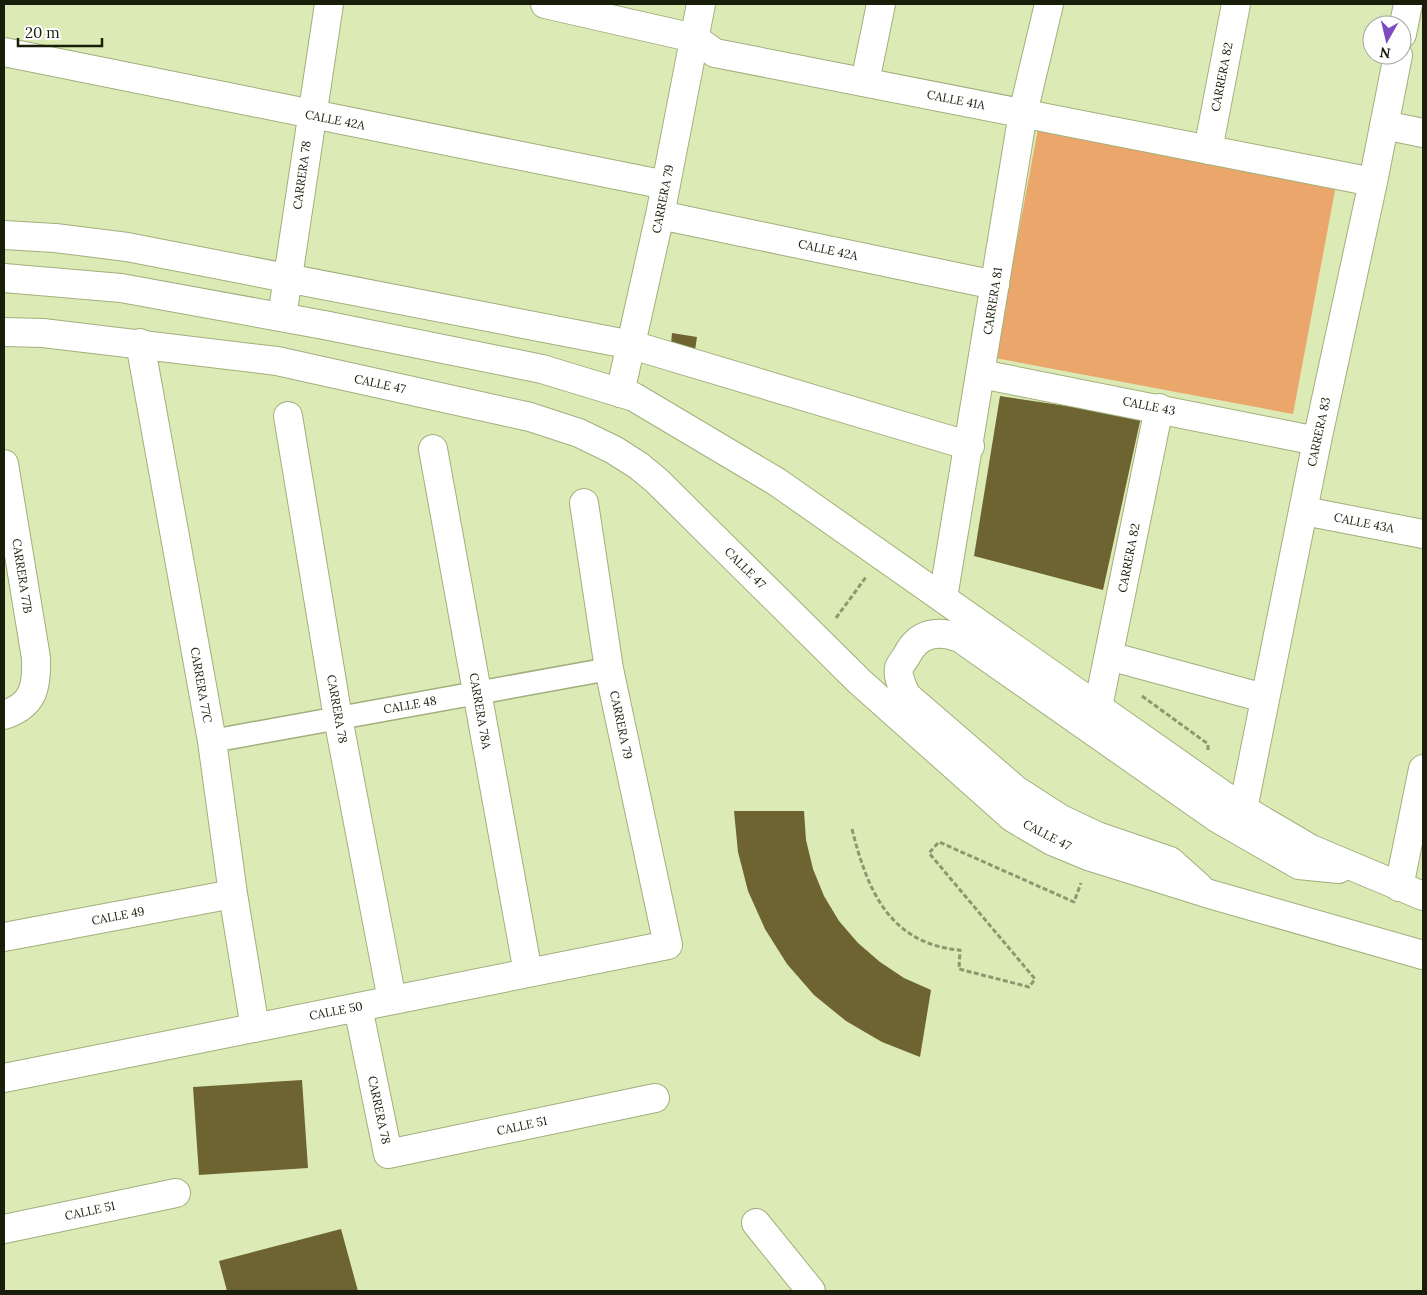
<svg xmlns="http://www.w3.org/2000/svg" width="1427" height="1295" viewBox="0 0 1427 1295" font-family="Lora,serif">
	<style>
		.green { fill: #eba66b }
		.building { fill: #6d6432 }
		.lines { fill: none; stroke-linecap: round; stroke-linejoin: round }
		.pedestrian-casing { stroke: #a2af7d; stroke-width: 25 }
		.minor-casing { stroke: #a2af7d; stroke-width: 30 }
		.secondary-casing { stroke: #a2af7d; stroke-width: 30 }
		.path { stroke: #8e9870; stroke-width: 3; stroke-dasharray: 5 2.5; stroke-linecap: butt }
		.pedestrian { stroke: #fff; stroke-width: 22 }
		.minor { stroke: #fff; stroke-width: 28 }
		.secondary { stroke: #fff; stroke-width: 28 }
		.labels { text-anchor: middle; stroke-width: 5; stroke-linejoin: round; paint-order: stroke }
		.street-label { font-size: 12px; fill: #191e0a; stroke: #fff }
	</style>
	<rect width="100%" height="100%" fill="#dceab5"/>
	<path class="green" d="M 1038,129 L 1336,185 L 1293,414 L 995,358 Z"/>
	<path class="building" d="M 672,333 L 697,337 L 694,357 L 670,354 Z
		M 1000,396 L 1141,417 L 1103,590 L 974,556 Z
		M 734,811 L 804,811 L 806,840 L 813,869 L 824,896 L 839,921 L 858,943 L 880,962 L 904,978 L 931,990 L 920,1057 L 882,1042 L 846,1021 L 814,995 L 787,964 L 765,929 L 748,891 L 738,852 Z
		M 302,1080 L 308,1168 L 199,1175 L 193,1087 Z
		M 341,1229 L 358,1291 L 227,1291 L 219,1261 Z"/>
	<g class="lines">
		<defs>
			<path id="pedestrian" d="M 212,741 L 609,669"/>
			<path id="minor" d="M 545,4 L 694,38 L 715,53 L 1373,182
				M 1402,34 L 1408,4
				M 4,52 L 666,185
				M 865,82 L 881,4
				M 1384,125 L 1423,133
				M 1208,150 L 1236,4
				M 660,215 L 995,285
				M 4,235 L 55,238 L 127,247 L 632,345 L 970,446
				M 282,317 L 329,4
				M 140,343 L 212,741 L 233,894 L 255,1028
				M 981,374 L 1317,441
				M 620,393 L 660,215 L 701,4
				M 288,416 L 338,718 L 392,1000
				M 433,449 L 528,973
				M 4,464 L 36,658 C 37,687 34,705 4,715
				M 1304,511 L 1423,534
				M 943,598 L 1023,113 L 1049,4
				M 1109,656 L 1264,698
				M 1098,707 L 1159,408
				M 1243,809 L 1317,441 L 1373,182 L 1398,55
				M 1399,887 L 1423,769
				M 4,937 L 233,894
				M 358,1007 L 388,1154 L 655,1098
				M 4,1078 L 668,945 L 609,669 L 584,503
				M 756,1223 L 811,1291
				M 4,1229 L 176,1193"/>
			<path id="secondary" d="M 4,278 L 121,288 L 324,325 L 542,369 L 634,397 L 777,482 L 1243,809 L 1311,849 L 1423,896
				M 4,332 L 43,333 L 277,361 L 530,417 L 579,433 L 614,450 L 639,466 L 657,481 L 860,682 L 1013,818 L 1052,841 L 1091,857 L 1206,893 L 1423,955
				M 1199,887 L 1170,861 L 1097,836 L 1061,819 L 1016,790 L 906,695 C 903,687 897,677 899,668 C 900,664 905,659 907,655 C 919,632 938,630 960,638 L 1217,818 L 1299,865 L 1339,869"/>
		</defs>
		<use href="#pedestrian" class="pedestrian-casing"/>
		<use href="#minor" class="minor-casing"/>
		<use href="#secondary" class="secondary-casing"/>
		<path class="path" d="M 836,618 L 866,577
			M 1142,696 L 1208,744 L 1208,751
			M 852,829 C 867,889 889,944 960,950 L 959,969 L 1029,987 L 1035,979 L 929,853 L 939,842 L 1074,902 L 1081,883"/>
		<use href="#pedestrian" class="pedestrian"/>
		<use href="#minor" class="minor"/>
		<use href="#secondary" class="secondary"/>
	</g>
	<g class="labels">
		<g class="street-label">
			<text transform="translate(1222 77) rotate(-79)" y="4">CARRERA 82</text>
			<text transform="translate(956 100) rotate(11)" y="4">CALLE 41A</text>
			<text transform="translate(335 120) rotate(11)" y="4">CALLE 42A</text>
			<text transform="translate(302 175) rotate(-82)" y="4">CARRERA 78</text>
			<text transform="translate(663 199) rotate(-79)" y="4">CARRERA 79</text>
			<text transform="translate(828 250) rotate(12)" y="4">CALLE 42A</text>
			<text transform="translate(993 301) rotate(-81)" y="4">CARRERA 81</text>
			<text transform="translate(380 384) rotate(12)" y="4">CALLE 47</text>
			<text transform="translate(1149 406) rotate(11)" y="4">CALLE 43</text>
			<text transform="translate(1319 432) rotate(-78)" y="4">CARRERA 83</text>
			<text transform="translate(1364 523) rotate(11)" y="4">CALLE 43A</text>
			<text transform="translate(1129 558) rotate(-79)" y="4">CARRERA 82</text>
			<text transform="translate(745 568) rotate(45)" y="4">CALLE 47</text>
			<text transform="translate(22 576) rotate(81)" y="4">CARRERA 77B</text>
			<text transform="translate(201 685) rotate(80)" y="4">CARRERA 77C</text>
			<text transform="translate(410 705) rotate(-10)" y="4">CALLE 48</text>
			<text transform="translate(337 709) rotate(80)" y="4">CARRERA 78</text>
			<text transform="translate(480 711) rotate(80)" y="4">CARRERA 78A</text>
			<text transform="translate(621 725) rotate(78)" y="4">CARRERA 79</text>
			<text transform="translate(1047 835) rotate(27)" y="4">CALLE 47</text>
			<text transform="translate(118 916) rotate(-11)" y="4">CALLE 49</text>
			<text transform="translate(336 1011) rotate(-11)" y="4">CALLE 50</text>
			<text transform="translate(379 1110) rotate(78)" y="4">CARRERA 78</text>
			<text transform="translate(522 1126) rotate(-12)" y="4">CALLE 51</text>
			<text transform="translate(90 1211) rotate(-12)" y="4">CALLE 51</text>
		</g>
	</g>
	<rect width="1427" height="1295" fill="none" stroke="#191e0a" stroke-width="10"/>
	<g transform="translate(1387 40) rotate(188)"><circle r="24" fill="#ffffff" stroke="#a3a59d"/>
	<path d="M0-4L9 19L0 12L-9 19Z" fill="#7f4bc3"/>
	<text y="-8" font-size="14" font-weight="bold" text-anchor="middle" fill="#191e0a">N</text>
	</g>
	<path d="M18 38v8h84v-8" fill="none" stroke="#191e0a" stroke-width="2.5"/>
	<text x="25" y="38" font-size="15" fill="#191e0a" stroke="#ffffff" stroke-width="4" paint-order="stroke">20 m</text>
</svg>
